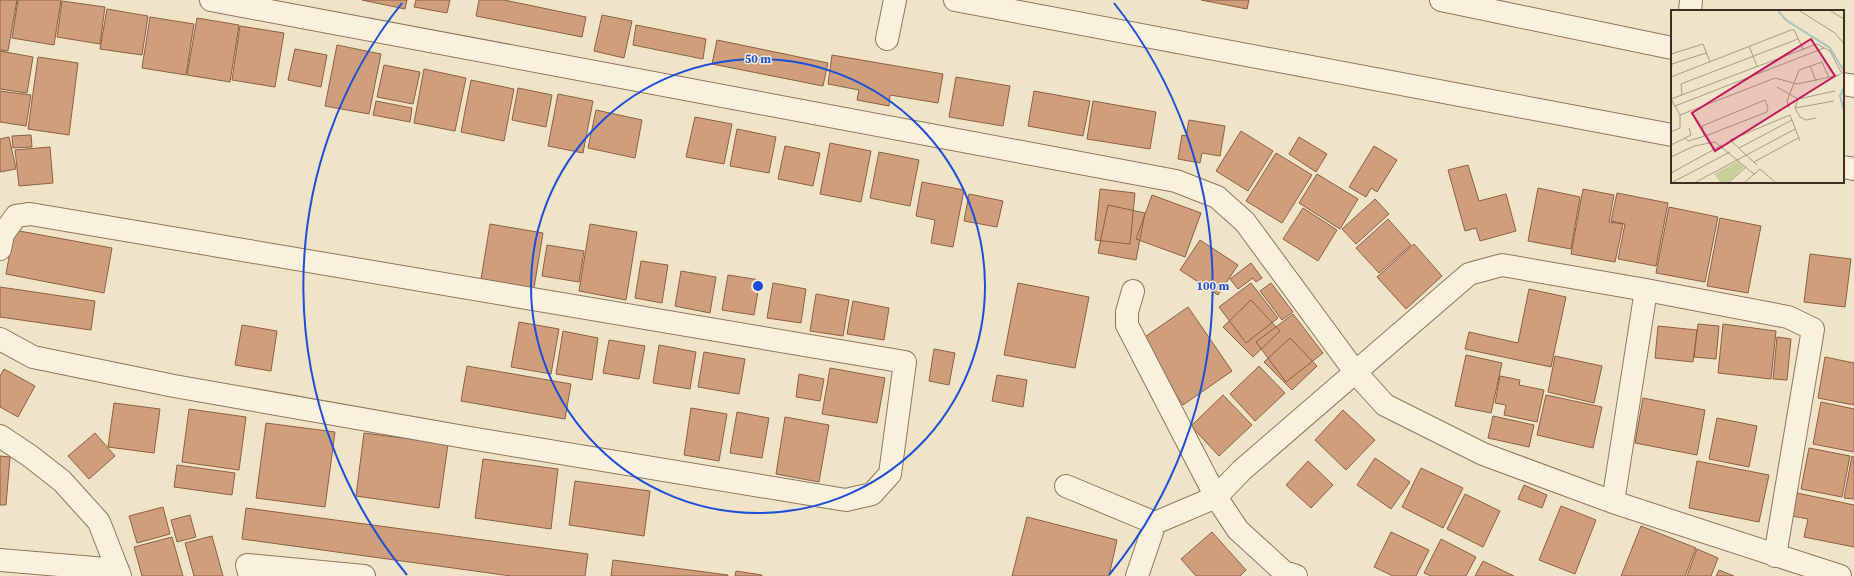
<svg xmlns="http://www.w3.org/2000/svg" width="1854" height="576" viewBox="0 0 1854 576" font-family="'Source Serif 4',serif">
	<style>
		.building { fill: #cf9f7d; stroke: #8d5f41 }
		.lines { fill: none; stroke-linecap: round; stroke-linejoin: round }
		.street-casing { stroke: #8d765c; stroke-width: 24 }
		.street { stroke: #faf1dc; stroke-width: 22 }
		.ring { fill: none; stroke: #1d4ed8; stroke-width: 2 }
		.inset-river { fill: none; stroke: #a9c4bc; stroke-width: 2 }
		.inset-road { fill: none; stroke: #a89b85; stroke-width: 1 }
		.view { fill: #c2185b; fill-opacity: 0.15; stroke: #c2185b; stroke-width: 2 }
		.inset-edge { fill: none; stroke: #3d2e20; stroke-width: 2 }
		.centre { fill: #1d4ed8; stroke: #f7eed8; stroke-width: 2 }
		.ring-label { font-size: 12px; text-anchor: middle; font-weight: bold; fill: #1d4ed8; stroke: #f7eed8; stroke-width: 3; stroke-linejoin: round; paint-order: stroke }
	</style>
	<rect width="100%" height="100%" fill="#f0e4c8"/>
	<path class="building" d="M 0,0 L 17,0 L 8,51 L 0,50 Z
		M 18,0 L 61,0 L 54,45 L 12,38 Z
		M 362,0 L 407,0 L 405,9 Z
		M 416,0 L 450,0 L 447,13 L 414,7 Z
		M 479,0 L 504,0 L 586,17 L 582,37 L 476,16 Z
		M 1201,0 L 1249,0 L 1247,9 Z
		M 62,1 L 105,7 L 100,44 L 57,37 Z
		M 107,9 L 148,16 L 142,55 L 100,49 Z
		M 602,15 L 632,21 L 624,58 L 594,51 Z
		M 150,17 L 194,24 L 186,75 L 142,68 Z
		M 197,18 L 239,25 L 230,82 L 187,75 Z
		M 636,25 L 706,39 L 703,59 L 633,45 Z
		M 240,26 L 284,33 L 275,87 L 232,80 Z
		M 717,40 L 828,63 L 823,86 L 712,64 Z
		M 337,45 L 381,54 L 369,114 L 325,106 Z
		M 295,49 L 327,55 L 321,87 L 288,80 Z
		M 0,51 L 33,57 L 27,93 L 0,89 Z
		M 832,55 L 943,74 L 938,103 L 890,95 L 889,106 L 857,100 L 859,90 L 828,84 Z
		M 38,57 L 78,63 L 69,135 L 28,129 Z
		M 384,65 L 420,72 L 413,104 L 377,97 Z
		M 424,69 L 466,78 L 455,131 L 414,123 Z
		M 956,77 L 1010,86 L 1003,126 L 949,117 Z
		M 471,80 L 514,89 L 504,141 L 461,132 Z
		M 518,88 L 552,95 L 546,127 L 512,120 Z
		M 0,91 L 31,95 L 26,126 L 0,122 Z
		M 1034,91 L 1090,101 L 1083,136 L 1028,126 Z
		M 558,94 L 593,101 L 583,153 L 548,146 Z
		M 376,101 L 412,108 L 410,122 L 373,115 Z
		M 1093,101 L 1156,112 L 1150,149 L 1087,139 Z
		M 596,110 L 642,120 L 635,158 L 588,148 Z
		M 695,117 L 732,124 L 724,164 L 686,157 Z
		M 1189,120 L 1225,126 L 1220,156 L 1202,153 L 1200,163 L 1178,159 L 1182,135 L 1186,136 Z
		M 737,129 L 776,137 L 769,173 L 730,166 Z
		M 1241,131 L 1273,151 L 1248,191 L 1216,171 Z
		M 31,135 L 32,147 L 13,148 L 12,136 Z
		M 9,137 L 16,169 L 0,172 L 0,139 Z
		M 1299,137 L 1327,154 L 1316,172 L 1289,154 Z
		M 830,143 L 871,151 L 861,202 L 820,194 Z
		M 785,146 L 820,153 L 813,186 L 778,179 Z
		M 1374,146 L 1397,160 L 1377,192 L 1371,188 L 1366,197 L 1349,187 Z
		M 50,147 L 53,183 L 19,186 L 15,150 Z
		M 879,152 L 919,160 L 910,206 L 870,198 Z
		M 1276,153 L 1312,175 L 1282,223 L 1246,201 Z
		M 1468,165 L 1479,201 L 1506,194 L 1516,231 L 1480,241 L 1476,228 L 1465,231 L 1448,170 Z
		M 1317,174 L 1358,199 L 1340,229 L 1299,203 Z
		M 922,182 L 964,190 L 953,247 L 931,243 L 935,220 L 916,216 Z
		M 1538,188 L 1580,197 L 1571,249 L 1528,241 Z
		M 1100,189 L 1135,193 L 1130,244 L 1095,240 Z
		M 1583,189 L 1614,195 L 1609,222 L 1623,224 L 1615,262 L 1571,254 Z
		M 1617,193 L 1668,203 L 1656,266 L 1618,259 L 1625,224 L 1611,221 Z
		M 969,194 L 1003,201 L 997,227 L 964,221 Z
		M 1152,195 L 1201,213 L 1185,257 L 1136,239 Z
		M 1375,199 L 1389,214 L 1356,244 L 1342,229 Z
		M 1108,205 L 1145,213 L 1136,260 L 1098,253 Z
		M 1669,207 L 1718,217 L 1705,282 L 1656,273 Z
		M 1303,208 L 1337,230 L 1318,261 L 1283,239 Z
		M 1720,218 L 1761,226 L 1748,293 L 1707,286 Z
		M 1388,219 L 1411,245 L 1379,273 L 1356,248 Z
		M 490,224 L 543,233 L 534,288 L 481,279 Z
		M 590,224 L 637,232 L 626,300 L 579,291 Z
		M 14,230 L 112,248 L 104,293 L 6,274 Z
		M 1200,240 L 1238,265 L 1218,295 L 1180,270 Z
		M 1414,244 L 1442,276 L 1406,309 L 1377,277 Z
		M 547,245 L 584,251 L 579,282 L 542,276 Z
		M 1810,254 L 1851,259 L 1845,307 L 1804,302 Z
		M 641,261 L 668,265 L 662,303 L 635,298 Z
		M 1251,263 L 1262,278 L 1256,282 L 1253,278 L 1238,289 L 1230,279 Z
		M 681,271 L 716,277 L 710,313 L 675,306 Z
		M 728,275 L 760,280 L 754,315 L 722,310 Z
		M 773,283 L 806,289 L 801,323 L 767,318 Z
		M 1018,283 L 1089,297 L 1075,368 L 1004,355 Z
		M 1251,283 L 1278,318 L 1246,343 L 1219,307 Z
		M 1271,283 L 1293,312 L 1282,320 L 1260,291 Z
		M 0,287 L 95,301 L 91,330 L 0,317 Z
		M 1529,289 L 1566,297 L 1551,367 L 1465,349 L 1469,332 L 1518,343 Z
		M 816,294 L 849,300 L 843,336 L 810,331 Z
		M 1251,300 L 1280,331 L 1253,357 L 1223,327 Z
		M 853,301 L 889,308 L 884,340 L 847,334 Z
		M 1188,307 L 1232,371 L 1183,405 L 1139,341 Z
		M 1293,314 L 1323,353 L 1286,382 L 1256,342 Z
		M 519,322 L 559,329 L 551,374 L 511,367 Z
		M 1698,324 L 1719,326 L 1716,359 L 1694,357 Z
		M 1723,324 L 1776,331 L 1771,379 L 1718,373 Z
		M 242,325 L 277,331 L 271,371 L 235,365 Z
		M 1658,326 L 1697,330 L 1693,362 L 1655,358 Z
		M 563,331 L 598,338 L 592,380 L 556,374 Z
		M 1777,337 L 1791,339 L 1787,380 L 1773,379 Z
		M 1290,338 L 1317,366 L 1292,390 L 1264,362 Z
		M 609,340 L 645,346 L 639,379 L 603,373 Z
		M 659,345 L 696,352 L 690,389 L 653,383 Z
		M 934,349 L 955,353 L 949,385 L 929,381 Z
		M 704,352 L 745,359 L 739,394 L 698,387 Z
		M 1466,355 L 1502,363 L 1491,413 L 1455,406 Z
		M 1555,356 L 1602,366 L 1594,403 L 1548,392 Z
		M 1825,357 L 1854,363 L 1854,405 L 1818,398 Z
		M 467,366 L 571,384 L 565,419 L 461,401 Z
		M 1259,366 L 1285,393 L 1255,421 L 1230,394 Z
		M 830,368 L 885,378 L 877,423 L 822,414 Z
		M 4,369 L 35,386 L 18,417 L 0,407 L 0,376 Z
		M 799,374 L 824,379 L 820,401 L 796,397 Z
		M 997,375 L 1027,380 L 1023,407 L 992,401 Z
		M 1500,376 L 1520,380 L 1519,385 L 1544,390 L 1537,422 L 1504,415 L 1506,405 L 1495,403 Z
		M 1223,395 L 1252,425 L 1219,456 L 1191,426 Z
		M 1546,395 L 1602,407 L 1593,448 L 1537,435 Z
		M 1643,398 L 1705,410 L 1697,455 L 1635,443 Z
		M 1821,402 L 1854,409 L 1854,452 L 1813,444 Z
		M 114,403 L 160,409 L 154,453 L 108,447 Z
		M 691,408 L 727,414 L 719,461 L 684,455 Z
		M 189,409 L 246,417 L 239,470 L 182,462 Z
		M 1343,410 L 1375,440 L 1346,470 L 1315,440 Z
		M 737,412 L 769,418 L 762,458 L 730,453 Z
		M 1493,416 L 1534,425 L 1529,447 L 1488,438 Z
		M 785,417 L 829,425 L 819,482 L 776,474 Z
		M 1717,418 L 1757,426 L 1749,467 L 1709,459 Z
		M 266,423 L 335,432 L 325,507 L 256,498 Z
		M 95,433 L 115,456 L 89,479 L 68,456 Z
		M 364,433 L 448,444 L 439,508 L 356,496 Z
		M 1809,448 L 1850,456 L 1842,497 L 1801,489 Z
		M 0,456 L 10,457 L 6,505 L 0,505 Z
		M 1852,456 L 1854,457 L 1854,499 L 1844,498 Z
		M 1375,458 L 1410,482 L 1391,509 L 1357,485 Z
		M 483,459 L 558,469 L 551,529 L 475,518 Z
		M 1308,461 L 1333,485 L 1311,508 L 1286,485 Z
		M 1697,461 L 1769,475 L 1759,522 L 1689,508 Z
		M 177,465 L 235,473 L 232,495 L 174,487 Z
		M 1421,468 L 1463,488 L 1443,528 L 1402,507 Z
		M 575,481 L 650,491 L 644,536 L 569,525 Z
		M 1524,485 L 1547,495 L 1542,508 L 1518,499 Z
		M 1797,493 L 1854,505 L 1854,547 L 1804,537 L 1808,519 L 1792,516 Z
		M 1465,494 L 1500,511 L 1483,547 L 1447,529 Z
		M 1561,506 L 1596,520 L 1575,574 L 1539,560 Z
		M 163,507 L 170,534 L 137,543 L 129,516 Z
		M 246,508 L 588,554 L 585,576 L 511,576 L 242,539 Z
		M 190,515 L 196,537 L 177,542 L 171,520 Z
		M 1027,517 L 1117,540 L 1109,576 L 1012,576 Z
		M 1641,526 L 1696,548 L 1685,576 L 1621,576 Z
		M 1212,532 L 1246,570 L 1240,576 L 1196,576 L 1181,559 Z
		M 1391,532 L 1429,550 L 1416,576 L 1393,576 L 1374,567 Z
		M 212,536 L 223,576 L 194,576 L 185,543 Z
		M 172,537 L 183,576 L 142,576 L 134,547 Z
		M 1441,539 L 1476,557 L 1466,576 L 1431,576 L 1424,573 Z
		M 1697,549 L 1718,558 L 1711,576 L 1687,576 Z
		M 613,560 L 728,575 L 728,576 L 611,576 Z
		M 1483,561 L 1514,576 L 1475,576 Z
		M 1719,570 L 1734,576 L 1716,576 Z
		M 736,571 L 762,575 L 762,576 L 735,576 Z"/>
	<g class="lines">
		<defs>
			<path id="street" d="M 211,0 L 1176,181 L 1217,197 L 1245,222 L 1356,373 L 1385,405 L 1483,454 L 1613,502 L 1840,576
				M 955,0 L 1672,135
				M 1441,0 L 1672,48
				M 1690,11 L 1691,0
				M 887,39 L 895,0
				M 1843,84 L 1854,86
				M 1843,167 L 1854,169
				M 0,249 L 3,234 L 16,216 L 30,214 L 905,362 L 890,474 L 872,494 L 846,500 L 470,438 L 174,386 L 33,357 L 0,339
				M 1133,291 L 1127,312 L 1127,325 L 1216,497 L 1238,530 L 1284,572 L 1296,576
				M 0,436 L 30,456 L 62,481 L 99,522 L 120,576
				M 1066,486 L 1155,523
				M 1613,502 L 1646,290
				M 0,560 L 118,570
				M 250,576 L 247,565 L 364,576
				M 1137,576 L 1155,523 L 1216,497 L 1242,470 L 1469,274 L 1502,265 L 1646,290 L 1788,317 L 1813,329 L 1775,556"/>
		</defs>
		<use href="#street" class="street-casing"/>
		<use href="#street" class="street"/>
	</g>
	<g class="ring">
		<circle cx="758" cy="286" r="227"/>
		<path d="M407 575A455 455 0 0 1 402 3M1114 3A455 455 0 0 1 1109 575"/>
	</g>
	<g transform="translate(1671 10)">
		<rect width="173" height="173" fill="#f0e4c8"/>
		<path d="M 67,151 L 73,157 L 57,172 L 49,172 L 43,164 Z" fill="#c9cf9b"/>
		<path class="inset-river" d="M 107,1 L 115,10 L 159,38 L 173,61M 173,77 L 169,86 L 173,101"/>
		<path class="inset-road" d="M 129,1 L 164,23 L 173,34M 160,1 L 173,9M 78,36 L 86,56M 0,44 L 32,34 L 39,52M 139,56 L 145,71M 0,62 L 1,54 L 35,43M 0,67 L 120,20 L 123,20 L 132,39M 106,77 L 127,89 L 164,81M 11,85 L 10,74 L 127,29M 0,89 L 146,34 L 159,41 L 170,62M 0,89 L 9,105M 127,89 L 124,98 L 129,107 L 135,110 L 145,108M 4,96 L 153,38M 118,98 L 116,91 L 128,60 L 151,52 L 158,68M 124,98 L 163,91M 0,122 L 9,118 L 9,105 L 104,68 L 126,74 L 168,65 L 173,61M 14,128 L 17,131 L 37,125 L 96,102 L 97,98 L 94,90 L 31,116 L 33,126M 0,135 L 20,125 L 18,118M 68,138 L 121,110M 0,147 L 23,136 L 44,132 L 83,164M 83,152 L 127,128M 86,155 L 59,130 L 119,105 L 129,131M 0,163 L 51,135M 2,172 L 59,142M 25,172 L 124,119M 58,172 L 75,157M 74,172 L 89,159 L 104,172"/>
		<path class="view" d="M 140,29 L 164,66 L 44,141 L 21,103 Z"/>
		<rect width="173" height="173" class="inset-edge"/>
	</g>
	<circle cx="758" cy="286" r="6" class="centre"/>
	<g class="ring-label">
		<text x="758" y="63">50 m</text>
		<text x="1213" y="290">100 m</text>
	</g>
</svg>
